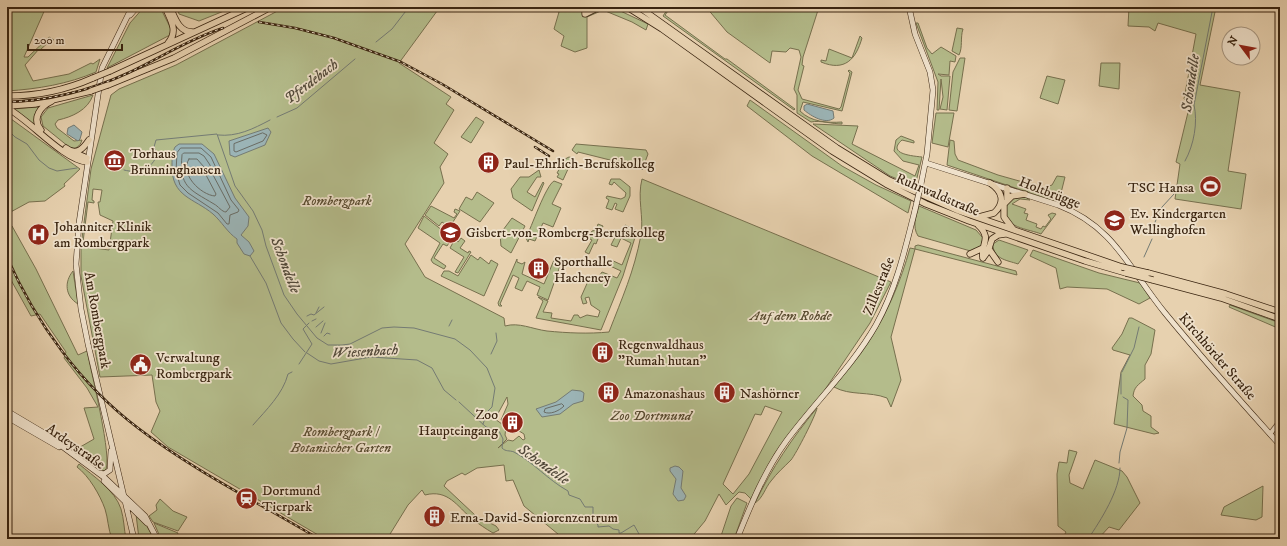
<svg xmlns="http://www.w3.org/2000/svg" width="1287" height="546" viewBox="0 0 1287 546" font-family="'IM FELL DW Pica',serif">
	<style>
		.green { fill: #b4bc8b; stroke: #77704e; fill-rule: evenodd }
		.water { fill: #9bb4b6; stroke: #747b74 }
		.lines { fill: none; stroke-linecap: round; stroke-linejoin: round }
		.shore { stroke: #6a6c64; stroke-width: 1 }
		.stream { stroke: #747b74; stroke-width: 1 }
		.tertiary-casing { stroke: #655038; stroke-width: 5.5 }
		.secondary-casing { stroke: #3a2511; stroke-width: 6 }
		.trunk-casing { stroke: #3a2511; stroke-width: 7 }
		.tertiary { stroke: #efe1cb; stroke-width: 4 }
		.secondary { stroke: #efe1cb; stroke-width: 5 }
		.trunk { stroke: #e7d1af; stroke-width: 5.5 }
		.rail-casing { stroke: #3a2511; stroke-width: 2.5 }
		.rail { stroke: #efe1cb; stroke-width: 1; stroke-dasharray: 3; stroke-linecap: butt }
		.secondary-bridge-casing { stroke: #3a2511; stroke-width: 6; stroke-linecap: butt }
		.trunk-bridge-casing { stroke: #3a2511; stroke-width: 7; stroke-linecap: butt }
		.secondary-bridge { stroke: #efe1cb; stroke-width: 5 }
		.trunk-bridge { stroke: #e7d1af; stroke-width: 5.5 }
		.labels { text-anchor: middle; stroke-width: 3.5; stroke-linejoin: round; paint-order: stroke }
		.poi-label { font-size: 14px; fill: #3a2511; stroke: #efe1cb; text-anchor: start }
		.street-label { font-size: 14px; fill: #3a2511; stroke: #efe1cb }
		.park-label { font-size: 14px; font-style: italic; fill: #584b30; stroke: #efe1cb }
		.water-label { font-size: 15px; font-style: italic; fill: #52493a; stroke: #efe1cb }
	</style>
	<rect width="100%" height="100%" fill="#e7d1af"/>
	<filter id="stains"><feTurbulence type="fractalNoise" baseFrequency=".005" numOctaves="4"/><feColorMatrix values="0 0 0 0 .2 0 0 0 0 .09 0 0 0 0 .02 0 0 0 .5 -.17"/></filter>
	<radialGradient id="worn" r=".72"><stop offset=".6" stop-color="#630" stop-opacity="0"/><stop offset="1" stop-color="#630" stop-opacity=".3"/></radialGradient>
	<path class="green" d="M 7,7 L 46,7 L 24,57 L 28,57 L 49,37 L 54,40 L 51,40 L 40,50 L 39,49 L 25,65 L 33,81 L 69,74 L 91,63 L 93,64 L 100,59 L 96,72 C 68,84 38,89 7,91 Z
		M 144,7 L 160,7 L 171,29 L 170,35 L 107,68 L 130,23 Z
		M 177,7 L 234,7 L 199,21 L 179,14 Z
		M 285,7 L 440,7 L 399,63 L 451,97 L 446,104 L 454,110 L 434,143 L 448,154 L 440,167 L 444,183 L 405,244 L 425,277 L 504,318 L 505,326 C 519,322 532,329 547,331 C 567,333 589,334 609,332 C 622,298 634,272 641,235 C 644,217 637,198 642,179 L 891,282 L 870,323 L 822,394 L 775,453 L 751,499 L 745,493 L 739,492 L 726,505 L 719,494 L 705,521 L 690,539 L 564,539 L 524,506 L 513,480 L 506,481 L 504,465 L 477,468 L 465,475 L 462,473 L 447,481 L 444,486 L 476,516 L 496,526 L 499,530 L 493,533 C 486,529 479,524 472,519 C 457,506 448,489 425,495 L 422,490 L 408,505 L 387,539 L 325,539 L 168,447 L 151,432 L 160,411 L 156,402 L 152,375 L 100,377 L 81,276 L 81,246 L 91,169 L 111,95 L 119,89 L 176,65 ZM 93,189 L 102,190 L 100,202 L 98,202 L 100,215 L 113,221 L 109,250 L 87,247 L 83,242 L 88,202 L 94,203 L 94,201 L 92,200 ZM 507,397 L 508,404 L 501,420 L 524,434 L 525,439 L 523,440 L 519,436 L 513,441 L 508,440 L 498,448 L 507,439 L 505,435 L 506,427 L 495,419 ZM 765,406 L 782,412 L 749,474 L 733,494 L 723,484 L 755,414 L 761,415 Z
		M 545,7 L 612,7 L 648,24 L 646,30 L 632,22 L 603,10 L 587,17 L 587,48 L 575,52 L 561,46 L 564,36 L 554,29 L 559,12 Z
		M 669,7 L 671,7 L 665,15 L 725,59 L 727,59 L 795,109 L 794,110 L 663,16 Z
		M 706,7 L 819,7 L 803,57 L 802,65 L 804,66 L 798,90 L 802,99 L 839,109 L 841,107 L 850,73 L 848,71 L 849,70 L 852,72 L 842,111 L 803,102 L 800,111 C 811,122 827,123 842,122 L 842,124 C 832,124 820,120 811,122 L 797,113 L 797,95 L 794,89 L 801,57 L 799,50 L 790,48 L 786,52 L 772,51 L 770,63 L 727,32 Z
		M 1129,7 L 1216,7 L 1200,85 L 1240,92 L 1228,171 L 1246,174 L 1241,209 L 1175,199 L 1180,164 L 1176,162 L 1190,104 L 1184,99 L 1196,34 L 1158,23 L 1155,31 L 1149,27 L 1128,26 Z
		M 916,23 L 918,23 L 927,48 L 932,54 L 941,47 L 956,56 L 955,62 L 950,61 L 949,75 L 938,74 L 941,76 L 950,76 L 947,110 L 940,109 L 943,97 L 941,79 L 939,110 L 937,110 L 938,82 Z
		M 957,28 L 963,29 C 960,38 963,47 959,55 L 952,51 Z
		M 860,36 L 862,38 C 856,59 845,72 821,62 L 821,60 L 826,61 L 829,49 L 852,58 Z
		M 960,58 L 965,58 L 957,111 L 949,110 L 953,72 Z
		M 1101,63 L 1120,63 L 1119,89 L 1099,86 Z
		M 1047,76 L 1065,80 L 1058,104 L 1040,98 Z
		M 93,95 C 88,110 72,117 58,120 L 55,124 L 57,128 L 74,141 L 82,140 C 80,147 75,150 69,147 L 43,126 L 41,117 L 48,108 Z
		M 750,100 L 842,166 L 876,185 L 911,201 L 908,213 L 812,156 L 747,106 Z
		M 38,107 L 36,126 L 13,109 Z
		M 936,113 L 954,113 L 948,147 L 932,143 Z
		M 7,116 L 80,169 L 64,184 L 65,186 L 45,201 L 29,202 L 7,214 Z
		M 476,117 L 484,122 L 471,143 L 461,137 Z
		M 813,124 L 858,126 L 852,144 L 915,176 L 919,165 L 903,161 L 894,151 L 896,140 L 901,136 L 914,141 L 914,143 L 902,140 C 886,154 913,156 922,157 L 915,186 L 890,176 Z
		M 950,140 L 954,141 L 955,154 L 958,160 L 998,175 L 1044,188 L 1052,185 L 1057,176 L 1065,177 L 1061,193 L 1057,202 L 947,165 Z
		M 576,144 L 646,150 L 648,154 L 642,170 L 642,168 L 578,152 L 577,154 L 572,150 Z
		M 569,157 L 573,158 L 563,180 L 557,177 L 559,174 L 557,173 L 565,159 Z
		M 539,170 L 541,177 L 537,177 L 527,192 L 535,197 L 543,182 L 544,183 L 532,211 L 513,198 L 511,189 L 520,177 L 529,177 Z
		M 611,179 L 620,179 L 630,187 L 630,196 L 623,212 L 615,209 L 617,204 L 615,203 L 612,210 L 606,208 L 609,200 L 606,198 L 607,196 L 621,199 L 625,197 L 626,193 L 614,182 L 612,185 L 609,184 Z
		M 554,181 L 562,184 L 552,204 L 561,208 L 553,227 L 543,223 L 535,241 L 529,239 L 528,242 L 526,238 C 531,228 546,185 554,181 Z
		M 477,192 L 494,203 L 480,222 L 459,209 L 466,197 L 472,200 Z
		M 1025,197 L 1030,200 L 1020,199 L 1012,204 L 1026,209 L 1024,213 L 1028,214 L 1026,220 L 1037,224 L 1036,227 L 1041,229 L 1043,226 L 1045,227 L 1051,219 L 1048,215 L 1052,213 L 1056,214 L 1041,234 C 1030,229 1001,228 1006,208 C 1008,198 1016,198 1025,197 Z
		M 431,206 L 454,218 L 457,214 L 454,212 L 455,209 L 460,211 L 451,225 L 458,229 L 456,232 L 442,222 L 439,226 L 425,215 Z
		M 919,206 L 976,230 L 983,238 L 981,247 L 974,252 L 918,236 C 912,226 916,217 919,206 Z
		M 424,216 L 452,238 L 447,246 L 443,244 L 434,258 L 446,266 L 444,269 L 433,263 L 431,260 L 440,243 L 418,228 Z
		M 512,218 L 525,226 L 511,253 L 501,246 L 500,234 Z
		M 598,224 L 603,226 L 596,244 L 594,243 L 589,254 L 585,252 L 592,240 L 588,238 L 592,231 L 596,230 Z
		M 625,225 L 637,231 L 623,276 L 601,330 L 536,318 L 543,301 L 538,297 L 548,301 L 543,312 L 552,313 L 551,318 L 571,321 L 574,315 L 578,315 L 580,318 L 587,315 L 598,317 L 600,311 L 591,305 L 589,297 L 585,298 L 587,303 L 583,304 L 581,297 L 589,279 L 595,282 L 602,272 L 617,278 L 621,271 L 608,265 L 609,259 L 622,265 L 631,243 L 621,238 L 617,247 L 611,245 L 618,231 L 623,233 Z
		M 12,226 L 36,269 L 78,355 L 87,351 C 90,368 114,462 105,471 L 102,470 L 75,450 L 94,439 L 84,408 L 98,407 L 87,388 L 64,358 L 66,352 L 40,314 L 31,316 L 11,280 L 7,268 L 7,230 Z
		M 461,238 L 465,241 L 460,248 L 468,253 L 469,251 L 471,252 L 458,273 L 455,272 L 464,257 L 450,248 L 455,239 L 458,242 Z
		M 999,240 L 1028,250 L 1018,264 C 1006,260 993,259 993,244 Z
		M 918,245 L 1016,271 L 1017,275 L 915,249 L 891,337 L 901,380 L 891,407 L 887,398 C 869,391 850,396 834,387 C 845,373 858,359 868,343 C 887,314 901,281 910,248 L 915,249 L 915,246 Z
		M 1033,250 L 1099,273 L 1140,283 L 1150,298 L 1139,304 L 1107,289 L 1067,287 L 1060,289 L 1056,268 L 1030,256 Z
		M 471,255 L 478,260 L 480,257 L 489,264 L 491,260 L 498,264 L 484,296 L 441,276 L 444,271 L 449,271 L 458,276 Z
		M 517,259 L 517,262 L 522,264 L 525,262 L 522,274 L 544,284 L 554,260 L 561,263 L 548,300 L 537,295 L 540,287 L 527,281 L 522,291 L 515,288 L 519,278 L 513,275 L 500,304 L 502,306 L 499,306 L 498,303 Z
		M 73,271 L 78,304 C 65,296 64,282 73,271 Z
		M 1230,305 L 1280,323 L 1280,329 L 1229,307 Z
		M 1129,318 L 1132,318 L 1155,330 L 1151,354 L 1145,365 L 1145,379 C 1138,385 1134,387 1133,396 L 1142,405 L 1143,411 L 1151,416 L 1151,427 L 1159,433 L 1154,434 L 1114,424 L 1121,372 L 1130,355 L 1113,350 L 1112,348 L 1122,334 Z
		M 817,408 C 816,415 796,454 791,460 C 784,467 777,473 771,481 C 765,488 763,498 755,503 C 772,468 792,438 817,408 Z
		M 1069,450 L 1077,452 L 1069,475 L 1070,483 L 1083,489 L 1095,460 L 1122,471 L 1127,477 L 1140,503 L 1119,530 L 1109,527 L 1098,539 L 1062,539 L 1066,532 L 1058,526 L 1057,474 L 1059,462 L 1067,463 Z
		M 79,464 C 93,476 115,490 121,509 C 124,519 124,529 126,539 L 112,539 C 108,529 108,518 105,509 C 100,495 89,476 77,467 Z
		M 1263,486 L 1262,517 L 1256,520 L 1221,515 L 1224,507 Z
		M 737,498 L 747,503 L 734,539 L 720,539 L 731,506 Z
		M 160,499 L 173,511 L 187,517 L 178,531 L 153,522 L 149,516 L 157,510 L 156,505 Z
		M 136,514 L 145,523 L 154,539 L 139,539 Z
		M 154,523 L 178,533 L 176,539 L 161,539 Z"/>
	<path class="water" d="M 807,104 L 833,111 L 834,118 C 826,125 811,116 804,110 L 804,106 Z
		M 74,125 L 82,132 L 80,139 L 78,141 L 67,134 L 68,128 Z
		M 268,128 L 271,132 L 265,145 L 235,157 L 230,155 L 229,141 Z
		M 179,144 L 202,144 L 214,154 L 235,198 L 249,217 L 248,226 L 241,235 L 249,242 L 254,251 L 250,256 L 244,254 L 237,243 L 237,239 C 227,232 222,222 213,214 C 194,198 171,197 172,165 C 172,159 172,153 175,147 Z
		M 572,390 L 581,391 L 584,393 L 583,401 L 573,404 L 560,414 L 542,417 L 536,409 L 556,402 Z
		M 675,466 L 679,467 L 683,471 L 681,488 L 686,496 L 684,500 L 678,501 L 673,494 L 676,479 L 670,471 L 670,468 Z"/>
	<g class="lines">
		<path class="shore" d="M 263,133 L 267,135 L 263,141 L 236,152 L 234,151 L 234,144 Z
			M 181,148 L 201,148 L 211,157 L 231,200 L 239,210 L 238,212 L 230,215 L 229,224 L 227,224 L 218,213 L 188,193 L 180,185 L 176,172 L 177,153 Z
			M 184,153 L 199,153 L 204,156 L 210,165 L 212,173 L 230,207 L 226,212 C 222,212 218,206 214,204 C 189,189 179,187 182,155 Z
			M 189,159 L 197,159 L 204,167 L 206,175 L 216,194 L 215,196 C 201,195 179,174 189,159 Z
			M 562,404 L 564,406 C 559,411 550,415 544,412 L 545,409 Z"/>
		<path class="stream" d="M 376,42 L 392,29 L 409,7
			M 277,117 L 297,108 L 355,59
			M 7,129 L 15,137 L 27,144 L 39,160 L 49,168 L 57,171 L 77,168
			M 218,135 C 237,137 253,129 270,120
			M 1185,161 C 1194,145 1198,122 1194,105 L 1213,7
			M 124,170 C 138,174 153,169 157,154 L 154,147 L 156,140 L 217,134 L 235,186 L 253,211 L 262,230 L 266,246 L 284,295 L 297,314 L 317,338 L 328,345 L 342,345 L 350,344 L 382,328 L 394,327 L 414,328 L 455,339 L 470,350 L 487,368 L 495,388 L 492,407 L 488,411 L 483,424
			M 1150,233 L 1162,207 L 1174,194
			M 250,256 L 266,283 L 281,323 L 293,339 L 305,352
			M 1144,257 L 1152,239
			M 316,313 L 319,307
			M 307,316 L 311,314 L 314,315 L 324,307
			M 312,321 L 316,319
			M 449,326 L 452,320
			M 316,327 L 323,321
			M 321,333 L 325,323
			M 324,336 L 327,333 L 330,334
			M 307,353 L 319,361 L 331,364 L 371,357 L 417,360 L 432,368 L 444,390 L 456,400
			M 491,354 L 497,341 L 496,333
			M 299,364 L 312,344 L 303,329 L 309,323
			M 1122,372 L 1134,348 L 1139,327
			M 1121,394 L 1121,374
			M 459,402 L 486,427 L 499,431 L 503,439 L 502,448 C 506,452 509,450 514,452 C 533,462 548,480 568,491 L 569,495 L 580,499 L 585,507 L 593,507 L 593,519 L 598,525 L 598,527 L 609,526 L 613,529 L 619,530 L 619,533 L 621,533 L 634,525 L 639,534 L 636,536 L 632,536 L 631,539
			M 253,425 C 266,410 283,394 288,374 L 292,372
			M 1119,463 L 1120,452 L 1127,428 L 1128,400 L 1123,397
			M 1088,539 C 1101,520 1120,490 1120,468"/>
		<defs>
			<path id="tertiary" d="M 1270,434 L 1280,421"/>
			<path id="secondary" d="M 132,7 L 102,68 L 79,223 L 76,264 L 81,309 L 88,344 L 134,539
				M 909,7 L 915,34 L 930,72 L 933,90 L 927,154 L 921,184
				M 130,15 L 137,7
				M 926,163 L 1058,205 C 1115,227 1129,269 1165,313 C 1202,358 1241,402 1280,445
				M 7,411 L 44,433 L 105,478 L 145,516 L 157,539
				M 7,417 L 59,447
				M 99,473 L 104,474 L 110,470 L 111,451
				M 104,481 L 147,523
				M 737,539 C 751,504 765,470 787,440 C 816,401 852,367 876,325 C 896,289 905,250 915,210"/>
			<path id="trunk" d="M 165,7 C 170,19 179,31 168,43
				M 170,7 C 175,18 179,33 194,32
				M 585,7 L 585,14 L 599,7
				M 627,7 L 662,29 L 832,151 L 886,184 L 926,204 L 969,221 L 1085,261 L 1126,273
				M 639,7 L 837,148 L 889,180 L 959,211 L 1122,267
				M 110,71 L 249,7
				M 108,85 L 174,58 L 271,7
				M 7,96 C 37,96 66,90 93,78
				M 7,106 L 35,104 L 91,91
				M 7,108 C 30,120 63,160 87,162
				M 41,130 C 31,118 41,106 52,101
				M 66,148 C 76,156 83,149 89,140
				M 73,152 L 87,158
				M 1007,188 L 1007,200
				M 979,217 L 994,213 C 1006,202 1002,191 990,183
				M 978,225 C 993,239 980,244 983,258
				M 1013,229 L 1004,217 L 1004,204 L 1012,196 L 1025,194
				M 989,249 L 998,262
				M 970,254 L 983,248
				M 983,258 L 988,251 L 992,239 L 998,235 L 1005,234
				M 1148,273 L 1226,294 L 1280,312
				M 1153,280 L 1221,298 L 1280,319"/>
		</defs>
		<use href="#tertiary" class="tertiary-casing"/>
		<use href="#secondary" class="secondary-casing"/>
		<use href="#trunk" class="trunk-casing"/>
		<use href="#tertiary" class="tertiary"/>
		<use href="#secondary" class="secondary"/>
		<use href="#trunk" class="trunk"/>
		<defs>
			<path id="rail" d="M 259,22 L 295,28 L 334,38 L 401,62 L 442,84 L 553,151
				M 7,102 C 48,101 91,90 128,73 C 160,58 189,39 223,28
				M 535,147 L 549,156
				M 7,257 C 36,323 80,384 138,428 C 194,471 259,503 319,539"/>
		</defs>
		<use href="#rail" class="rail-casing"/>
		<use href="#rail" class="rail"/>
		<defs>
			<path id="secondary-bridge" d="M 915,210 L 921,184"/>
			<path id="trunk-bridge" d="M 93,78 L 110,71
				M 91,91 L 108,85
				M 1122,267 L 1148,273
				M 1126,273 L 1153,280"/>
		</defs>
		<use href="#secondary-bridge" class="secondary-bridge-casing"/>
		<use href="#trunk-bridge" class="trunk-bridge-casing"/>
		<use href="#secondary-bridge" class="secondary-bridge"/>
		<use href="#trunk-bridge" class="trunk-bridge"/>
	</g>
	<defs>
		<symbol id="museum-disc" viewBox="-11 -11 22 22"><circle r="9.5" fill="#8f2418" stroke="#efe1cb"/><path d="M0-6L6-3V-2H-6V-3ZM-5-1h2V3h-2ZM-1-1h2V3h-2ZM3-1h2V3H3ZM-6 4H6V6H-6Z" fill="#fff"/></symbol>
		<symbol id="building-disc" viewBox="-11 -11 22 22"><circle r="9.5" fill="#8f2418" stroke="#efe1cb"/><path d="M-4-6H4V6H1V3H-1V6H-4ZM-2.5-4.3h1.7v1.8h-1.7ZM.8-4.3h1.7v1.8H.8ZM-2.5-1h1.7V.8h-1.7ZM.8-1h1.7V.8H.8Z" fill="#fff"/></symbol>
		<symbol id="stadium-disc" viewBox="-11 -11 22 22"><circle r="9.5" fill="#8f2418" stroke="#efe1cb"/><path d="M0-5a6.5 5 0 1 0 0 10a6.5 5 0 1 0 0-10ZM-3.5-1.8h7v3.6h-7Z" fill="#fff"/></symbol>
		<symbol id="school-disc" viewBox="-11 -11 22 22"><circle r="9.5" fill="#8f2418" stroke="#efe1cb"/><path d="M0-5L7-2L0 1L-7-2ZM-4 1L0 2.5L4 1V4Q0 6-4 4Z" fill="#fff"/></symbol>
		<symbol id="hospital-disc" viewBox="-11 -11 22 22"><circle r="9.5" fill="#8f2418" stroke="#efe1cb"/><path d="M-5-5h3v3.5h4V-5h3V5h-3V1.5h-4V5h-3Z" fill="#fff"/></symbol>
		<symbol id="civic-disc" viewBox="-11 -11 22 22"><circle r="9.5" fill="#8f2418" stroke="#efe1cb"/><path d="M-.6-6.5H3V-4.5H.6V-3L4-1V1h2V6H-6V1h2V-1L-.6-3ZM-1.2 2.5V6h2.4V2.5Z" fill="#fff"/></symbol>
		<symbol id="station-disc" viewBox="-11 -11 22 22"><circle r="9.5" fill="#8f2418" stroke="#efe1cb"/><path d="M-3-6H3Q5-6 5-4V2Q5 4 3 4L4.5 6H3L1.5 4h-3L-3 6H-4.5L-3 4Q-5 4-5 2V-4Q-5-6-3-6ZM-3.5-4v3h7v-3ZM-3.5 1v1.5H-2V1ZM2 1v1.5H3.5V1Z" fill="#fff"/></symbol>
	</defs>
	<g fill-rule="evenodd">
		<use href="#museum-disc" x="102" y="148" width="25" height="25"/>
		<use href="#building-disc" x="476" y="150" width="25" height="25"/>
		<use href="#stadium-disc" x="1198" y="174" width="25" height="25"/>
		<use href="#school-disc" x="1102" y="208" width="25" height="25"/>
		<use href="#school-disc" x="438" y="220" width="25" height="25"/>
		<use href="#hospital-disc" x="26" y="222" width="25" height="25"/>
		<use href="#building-disc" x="526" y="256" width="25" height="25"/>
		<use href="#building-disc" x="590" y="340" width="25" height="25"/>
		<use href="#civic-disc" x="128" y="352" width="25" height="25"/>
		<use href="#building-disc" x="596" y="380" width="25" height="25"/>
		<use href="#building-disc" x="712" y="380" width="25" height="25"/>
		<use href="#building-disc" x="500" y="410" width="25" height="25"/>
		<use href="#station-disc" x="234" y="486" width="25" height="25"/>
		<use href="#building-disc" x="422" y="504" width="25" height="25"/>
	</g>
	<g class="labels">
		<g class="poi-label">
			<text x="130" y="158">Torhaus<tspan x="130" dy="16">Brünninghausen</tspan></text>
			<text x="504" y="168">Paul-Ehrlich-Berufskolleg</text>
			<text x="1194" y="192" text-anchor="end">TSC Hansa</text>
			<text x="1130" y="218">Ev. Kindergarten<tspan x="1130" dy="16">Wellinghofen</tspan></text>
			<text x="54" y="231">Johanniter Klinik<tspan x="54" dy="16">am Rombergpark</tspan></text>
			<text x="466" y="237">Gisbert-von-Romberg-Berufskolleg</text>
			<text x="554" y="266">Sporthalle<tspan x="554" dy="16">Hacheney</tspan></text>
			<text x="618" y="349">Regenwaldhaus<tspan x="618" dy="16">"Rumah hutan"</tspan></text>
			<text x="156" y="362">Verwaltung<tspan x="156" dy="16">Rombergpark</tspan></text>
			<text x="624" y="398">Amazonashaus</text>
			<text x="740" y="398">Nashörner</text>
			<text x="498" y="419" text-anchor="end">Zoo<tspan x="498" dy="16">Haupteingang</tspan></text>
			<text x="262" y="495">Dortmund<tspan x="262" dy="16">Tierpark</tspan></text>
			<text x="450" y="522">Erna-David-Seniorenzentrum</text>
		</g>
		<g class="street-label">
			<text transform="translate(1050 192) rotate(21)" y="5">Holtbrügge</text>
			<text transform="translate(938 194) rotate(23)" y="5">Ruhrwaldstraße</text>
			<text transform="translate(878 286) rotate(-68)" y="5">Zillestraße</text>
			<text transform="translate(98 320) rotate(80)" y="5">Am Rombergpark</text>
			<text transform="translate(1218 356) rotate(49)" y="5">Kirchhörder Straße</text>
			<text transform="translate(76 446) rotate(35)" y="5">Ardeystraße</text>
		</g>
		<g class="park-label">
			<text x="337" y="205">Rombergpark</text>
			<text x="791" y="320">Auf dem Rohde</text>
			<text x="651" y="420">Zoo Dortmund</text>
			<text x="341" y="436">Rombergpark /<tspan x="341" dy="16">Botanischer Garten</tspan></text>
		</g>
		<g class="water-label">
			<text transform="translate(311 81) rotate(-37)" y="5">Pferdebach</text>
			<text transform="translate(1190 83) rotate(-82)" y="5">Schondelle</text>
			<text transform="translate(286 265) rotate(69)" y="5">Schondelle</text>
			<text transform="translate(365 351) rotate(-3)" y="5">Wiesenbach</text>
			<text transform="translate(544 464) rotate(35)" y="5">Schondelle</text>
		</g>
	</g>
	<rect width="1287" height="546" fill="none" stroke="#e7d1af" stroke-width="24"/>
	<rect x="8" y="8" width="1271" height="530" fill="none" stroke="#3a2511" stroke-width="2"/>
	<rect x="12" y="12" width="1263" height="522" fill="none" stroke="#3a2511"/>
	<g transform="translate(1241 46) rotate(302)"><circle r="19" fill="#efe1cb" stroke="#a79681"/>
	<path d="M0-3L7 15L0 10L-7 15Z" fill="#8f2418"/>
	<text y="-6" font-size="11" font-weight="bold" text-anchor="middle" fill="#3a2511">N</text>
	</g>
	<path d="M28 44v6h94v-6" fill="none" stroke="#3a2511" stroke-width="2"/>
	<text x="34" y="44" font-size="12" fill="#3a2511" stroke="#efe1cb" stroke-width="3" paint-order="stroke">200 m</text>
	<rect width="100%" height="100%" filter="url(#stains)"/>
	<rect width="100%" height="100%" fill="url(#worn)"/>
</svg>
